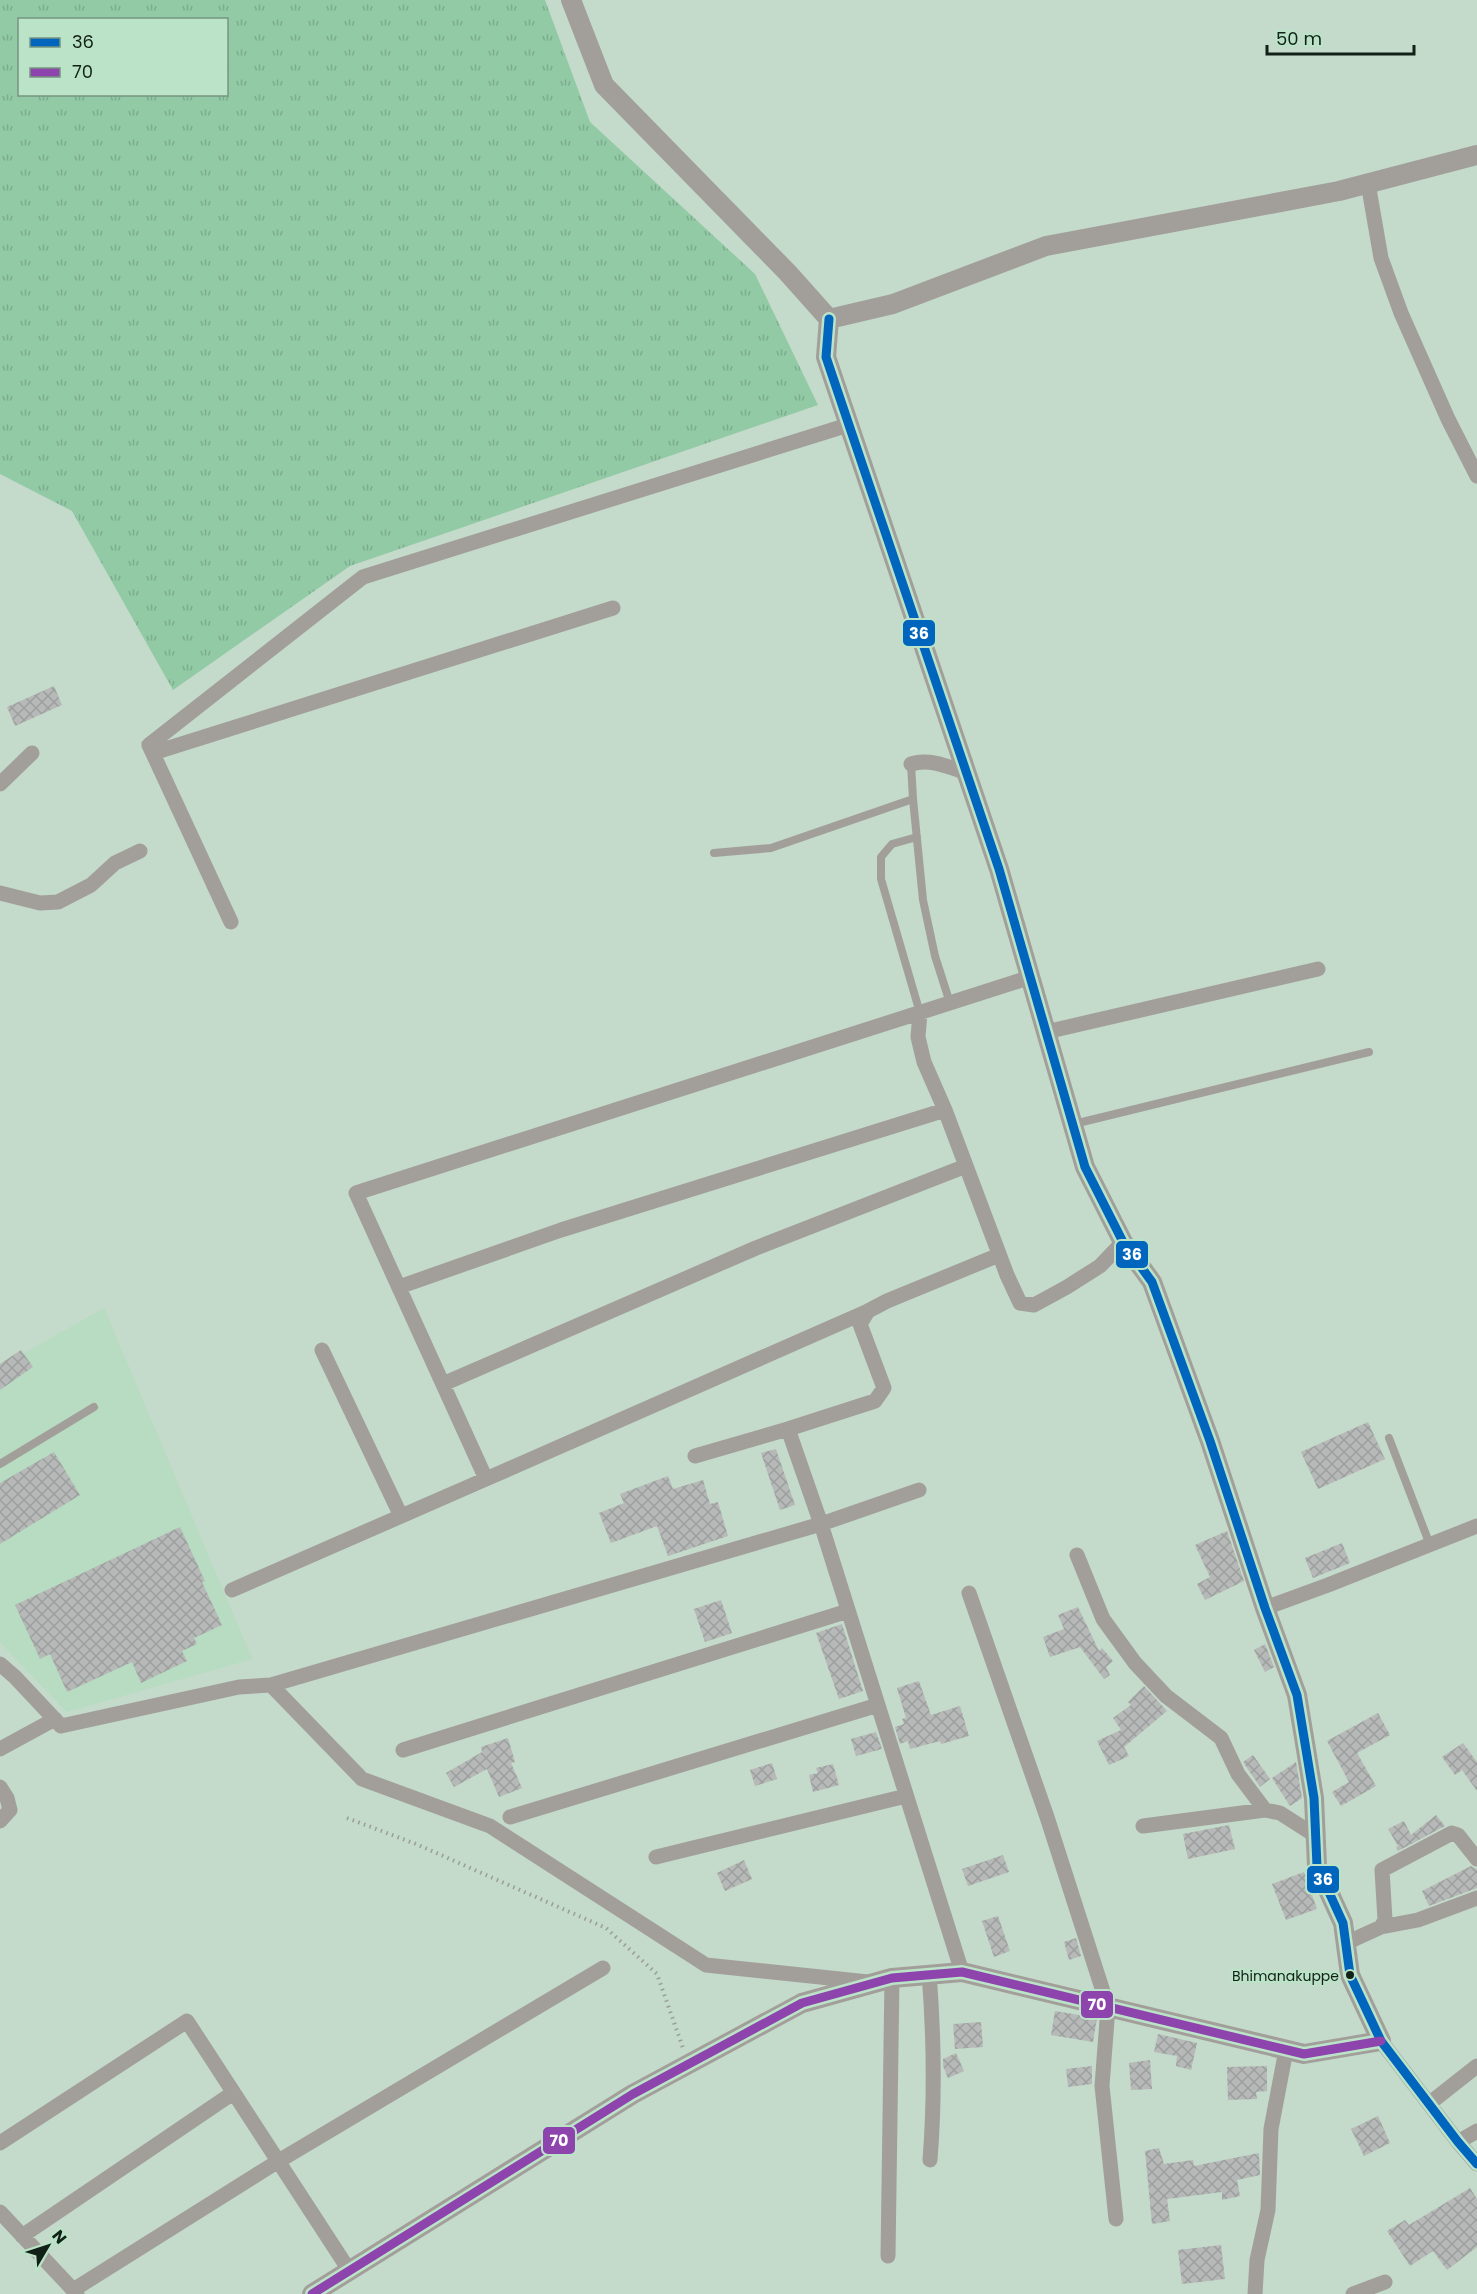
<svg xmlns="http://www.w3.org/2000/svg" width="1477" height="2294" viewBox="0 0 1477 2294" font-family="Poppins,sans-serif">
	<style>
		.built { fill: #b7dcc2 }
		.grass { fill: url(#grass-tufts); fill-rule: evenodd }
		.building { fill: url(#building-cross-hatch) }
		.lines { fill: none; stroke-linecap: round; stroke-linejoin: round }
		.path { stroke: #999e98; stroke-width: 4; stroke-dasharray: 1.5 4.5; stroke-linecap: butt }
		.service { stroke: #a29f9b; stroke-width: 8 }
		.minor { stroke: #a29f9b; stroke-width: 15 }
		.tertiary { stroke: #a29f9b; stroke-width: 20 }
		.bus-1-casing { stroke: #bbe3c7; stroke-width: 14 }
		.bus-2-casing { stroke: #bbe3c7; stroke-width: 14 }
		.bus-1 { stroke: #0065bd; stroke-width: 9 }
		.bus-2 { stroke: #8e44ad; stroke-width: 9 }
		.bus-dot { fill: #122117; stroke: #bbe3c7; stroke-width: 2 }
		.labels { text-anchor: middle; stroke-width: 4.5; stroke-linejoin: round; paint-order: stroke }
		.bus-label { font-size: 14px; fill: #122117; stroke: #bbe3c7; text-anchor: end }
		.line-badge { stroke: #bbe3c7; stroke-width: 2 }
		.badge-label { font-size: 16px; text-anchor: middle; font-weight: bold; fill: #fff }
	</style>
	<defs>
		<pattern id="grass-tufts" width="24" height="20" patternUnits="userSpaceOnUse" patternTransform="scale(1.5)"><rect width="24" height="20" fill="#91caa5"/><path d="M3 7l-1-3M5 7V3M7 7l1-3M15 17l-1-3M17 17v-4M19 17l1-3" fill="none" stroke="#7cad8d"/></pattern>
		<pattern id="building-cross-hatch" width="8" height="8" patternUnits="userSpaceOnUse" patternTransform="scale(1.5)"><rect width="8" height="8" fill="#b6b9b7"/><path d="M0 0l8 8M0 8l8-8" fill="none" stroke="#9b9f9d"/></pattern>
	</defs>
	<rect width="100%" height="100%" fill="#c4daca"/>
	<path class="built" d="M 104,1308 L 252,1659 L 67,1712 L 0,1642 L 0,1367 Z"/>
	<path class="grass" d="M 0,0 L 545,0 L 590,122 L 755,274 L 818,405 L 350,566 L 173,690 L 72,511 L 0,474 ZM 20,20 L 226,20 L 226,94 L 20,94 Z"/>
	<path class="building" d="M 54,686 L 62,705 L 15,726 L 7,707 Z
		M 21,1350 L 33,1367 L 0,1390 L 0,1364 Z
		M 1368,1422 L 1385,1459 L 1318,1489 L 1301,1452 Z
		M 776,1449 L 795,1505 L 780,1510 L 761,1453 Z
		M 54,1452 L 80,1495 L 0,1544 L 0,1483 Z
		M 668,1476 L 673,1489 L 703,1480 L 710,1504 L 718,1502 L 728,1536 L 668,1556 L 657,1526 L 611,1543 L 599,1513 L 624,1503 L 620,1494 Z
		M 180,1527 L 205,1581 L 202,1582 L 222,1625 L 194,1638 L 197,1644 L 182,1651 L 187,1661 L 141,1683 L 132,1662 L 67,1692 L 50,1654 L 40,1659 L 15,1605 Z
		M 1227,1531 L 1244,1581 L 1205,1600 L 1197,1584 L 1210,1577 L 1195,1545 Z
		M 1342,1543 L 1350,1563 L 1313,1578 L 1305,1558 Z
		M 721,1600 L 732,1633 L 705,1642 L 694,1609 Z
		M 1078,1607 L 1099,1651 L 1102,1648 L 1113,1661 L 1106,1667 L 1110,1675 L 1104,1679 L 1080,1647 L 1050,1657 L 1043,1637 L 1064,1629 L 1058,1615 Z
		M 842,1624 L 863,1691 L 839,1699 L 816,1633 Z
		M 1265,1644 L 1274,1667 L 1265,1672 L 1254,1650 Z
		M 919,1681 L 931,1715 L 960,1706 L 969,1736 L 941,1744 L 940,1741 L 910,1749 L 908,1741 L 900,1744 L 895,1727 L 904,1724 L 902,1719 L 906,1718 L 897,1688 Z
		M 1144,1686 L 1167,1711 L 1124,1747 L 1129,1756 L 1109,1765 L 1097,1741 L 1121,1730 L 1113,1718 L 1131,1705 L 1128,1702 Z
		M 1378,1713 L 1390,1735 L 1357,1753 L 1376,1786 L 1341,1806 L 1332,1792 L 1349,1782 L 1327,1741 Z
		M 876,1732 L 882,1749 L 856,1756 L 851,1739 Z
		M 508,1738 L 515,1762 L 511,1763 L 522,1788 L 499,1797 L 487,1769 L 454,1787 L 446,1773 L 482,1752 L 481,1747 Z
		M 1463,1743 L 1477,1762 L 1477,1791 L 1462,1770 L 1455,1775 L 1442,1757 Z
		M 1253,1755 L 1270,1779 L 1260,1787 L 1243,1762 Z
		M 1296,1762 L 1302,1798 L 1290,1806 L 1272,1778 Z
		M 772,1763 L 777,1779 L 755,1786 L 750,1770 Z
		M 833,1764 L 839,1785 L 813,1792 L 809,1775 L 818,1773 L 816,1768 Z
		M 1436,1815 L 1445,1826 L 1398,1851 L 1396,1848 L 1398,1846 L 1388,1829 L 1404,1821 L 1411,1835 Z
		M 1229,1825 L 1235,1849 L 1188,1859 L 1183,1834 Z
		M 1003,1855 L 1009,1872 L 968,1886 L 962,1869 Z
		M 744,1860 L 752,1879 L 725,1891 L 717,1873 Z
		M 1471,1866 L 1477,1869 L 1477,1888 L 1429,1906 L 1422,1891 Z
		M 1304,1872 L 1317,1909 L 1286,1920 L 1272,1884 Z
		M 998,1916 L 1010,1951 L 994,1957 L 982,1921 Z
		M 1076,1938 L 1081,1956 L 1069,1960 L 1064,1942 Z
		M 1055,2011 L 1097,2018 L 1093,2042 L 1051,2035 Z
		M 981,2022 L 983,2047 L 955,2049 L 953,2024 Z
		M 1158,2034 L 1197,2043 L 1191,2070 L 1176,2066 L 1177,2056 L 1154,2052 Z
		M 956,2053 L 964,2071 L 948,2078 L 943,2066 L 943,2059 Z
		M 1150,2060 L 1152,2089 L 1131,2090 L 1129,2063 Z
		M 1092,2066 L 1092,2084 L 1068,2087 L 1066,2069 Z
		M 1267,2066 L 1267,2091 L 1256,2092 L 1257,2099 L 1228,2100 L 1227,2067 Z
		M 1378,2116 L 1390,2143 L 1364,2156 L 1351,2129 Z
		M 1159,2148 L 1164,2164 L 1193,2160 L 1194,2166 L 1259,2153 L 1260,2175 L 1237,2180 L 1240,2196 L 1222,2200 L 1222,2192 L 1167,2199 L 1170,2221 L 1152,2224 L 1145,2151 Z
		M 1470,2188 L 1477,2199 L 1477,2247 L 1447,2270 L 1433,2251 L 1410,2266 L 1387,2231 L 1405,2220 L 1409,2225 Z
		M 1221,2245 L 1225,2279 L 1182,2284 L 1178,2250 Z"/>
	<g class="lines">
		<path class="path" d="M 347,1818 L 416,1844 L 606,1928 L 657,1974 L 683,2048"/>
		<path class="service" d="M 913,799 L 923,900 L 935,956 L 950,1003
			M 917,837 L 892,844 L 881,857 L 881,879 L 920,1013
			M 714,853 L 771,848 L 913,799 L 911,764
			M 1074,1124 L 1369,1052
			M 1389,1438 L 1430,1545
			M 0,1464 L 94,1407"/>
		<path class="minor" d="M 1368,183 L 1381,258 L 1401,313 L 1448,419 L 1477,476
			M 153,753 L 613,608
			M 911,764 C 930,758 949,767 967,773
			M 0,784 L 32,753
			M 0,893 L 40,903 L 58,902 L 91,885 L 115,863 L 140,851
			M 231,922 L 149,745 L 363,577 L 848,425
			M 920,1013 L 918,1037 L 924,1062 L 945,1110 L 1007,1275 L 1020,1303 L 1034,1305 L 1067,1287 L 1100,1266 L 1123,1242
			M 1046,1032 L 1318,969
			M 399,1287 L 561,1230 L 945,1110
			M 868,1311 L 486,1479 L 356,1193 L 1031,977
			M 322,1350 L 401,1516
			M 443,1384 L 756,1248 L 966,1166
			M 788,1429 L 821,1524 L 962,1972
			M 695,1456 L 788,1429 L 875,1401 L 884,1388 L 860,1324 L 868,1311 L 887,1301 L 999,1255
			M 1077,1555 L 1103,1619 L 1135,1663 L 1166,1696 L 1221,1738 L 1238,1774 L 1265,1810 L 1280,1813 L 1316,1836
			M 232,1590 L 486,1479
			M 969,1593 L 1047,1817 L 1108,2007 L 1102,2086 L 1116,2219
			M 1265,1608 L 1328,1585 L 1477,1526
			M 0,1664 L 15,1677 L 61,1726 L 239,1687 L 271,1685 L 821,1524 L 919,1490
			M 271,1685 L 362,1779 L 490,1826 L 706,1965 L 868,1982
			M 0,1749 L 55,1719
			M 403,1750 L 848,1611
			M 0,1787 L 7,1798 L 10,1810 L 0,1821
			M 510,1817 L 878,1705
			M 1143,1826 L 1265,1810
			M 656,1857 L 906,1796
			M 1381,1927 L 1418,1920 L 1477,1898
			M 1346,1943 L 1381,1927 L 1385,1920 L 1382,1870 L 1452,1833 L 1458,1835 L 1477,1859
			M 929,1973 C 934,2036 935,2097 930,2160
			M 1381,2041 L 1458,2142 L 1477,2164
			M 1430,2103 L 1477,2066
			M 1458,2142 L 1477,2131
			M 0,2143 L 187,2021 L 349,2270
			M 0,2212 L 77,2294
			M 22,2236 L 233,2093
			M 888,2256 L 892,1978
			M 73,2290 L 277,2162 L 603,1968
			M 1255,2294 L 1257,2260 L 1268,2210 L 1271,2129 L 1286,2050
			M 1353,2294 L 1385,2282"/>
		<path class="tertiary" d="M 571,0 L 604,85 L 788,273 L 829,319 L 893,304 L 1046,246 L 1339,191 L 1477,155
			M 312,2294 L 633,2094 L 802,2003 L 892,1978 L 962,1972 L 1304,2054 L 1381,2041 L 1350,1975 L 1343,1923 L 1317,1866 L 1314,1798 L 1297,1695 L 1265,1608 L 1210,1441 L 1152,1282 L 1123,1242 L 1085,1167 L 999,869 L 826,357 L 829,319"/>
		<defs>
			<path id="bus-1" d="M 829,319 L 826,357 L 999,869 L 1085,1167 L 1123,1242 L 1152,1282 L 1210,1441 L 1265,1608 L 1297,1695 L 1314,1798 L 1317,1866 L 1343,1923 L 1350,1975 L 1381,2041 L 1458,2142 L 1477,2164"/>
			<path id="bus-2" d="M 312,2294 L 633,2094 L 802,2003 L 892,1978 L 962,1972 L 1304,2054 L 1381,2041"/>
		</defs>
		<use href="#bus-1" class="bus-1-casing"/>
		<use href="#bus-2" class="bus-2-casing"/>
		<use href="#bus-1" class="bus-1"/>
		<use href="#bus-2" class="bus-2"/>
	</g>
	<circle class="bus-dot" cx="1350" cy="1975" r="5"/>
	<g class="labels">
		<g class="bus-label">
			<text x="1339" y="1981">Bhimanakuppe</text>
		</g>
	</g>
	<g class="line-badge">
		<rect x="902" y="619" width="34" height="28" rx="6" fill="#0065bd"/>
		<rect x="1115" y="1240" width="34" height="29" rx="6" fill="#0065bd"/>
		<rect x="1306" y="1865" width="34" height="29" rx="6" fill="#0065bd"/>
		<rect x="1080" y="1990" width="34" height="29" rx="6" fill="#8e44ad"/>
		<rect x="542" y="2126" width="34" height="29" rx="6" fill="#8e44ad"/>
	</g>
	<g class="badge-label">
		<text x="919" y="639">36</text>
		<text x="1132" y="1260">36</text>
		<text x="1323" y="1885">36</text>
		<text x="1097" y="2010">70</text>
		<text x="559" y="2146">70</text>
	</g>
	<rect x="18" y="18" width="210" height="78" fill="#bbe3c7" stroke="#779581" stroke-width="1.5"/>
	<rect x="30" y="38" width="30" height="9" fill="#0065bd" stroke="#779581" stroke-width="1.5"/>
	<text x="72" y="48" font-size="18" fill="#122117">36</text>
	<rect x="30" y="68" width="30" height="9" fill="#8e44ad" stroke="#779581" stroke-width="1.5"/>
	<text x="72" y="78" font-size="18" fill="#122117">70</text>
	<g transform="translate(48 2246) rotate(51)" stroke="#bbe3c7" stroke-width="4.5" paint-order="stroke">
	<path d="M0-4.5L10 22L0 15L-10 22Z" fill="#122117"/>
	<text y="-9" font-size="16" font-weight="bold" text-anchor="middle" fill="#122117">N</text>
	</g>
	<path d="M1267 45v9h147v-9" fill="none" stroke="#122117" stroke-width="3"/>
	<text x="1276" y="45" font-size="18" fill="#122117" stroke="#bbe3c7" stroke-width="4.5" paint-order="stroke">50 m</text>
</svg>
